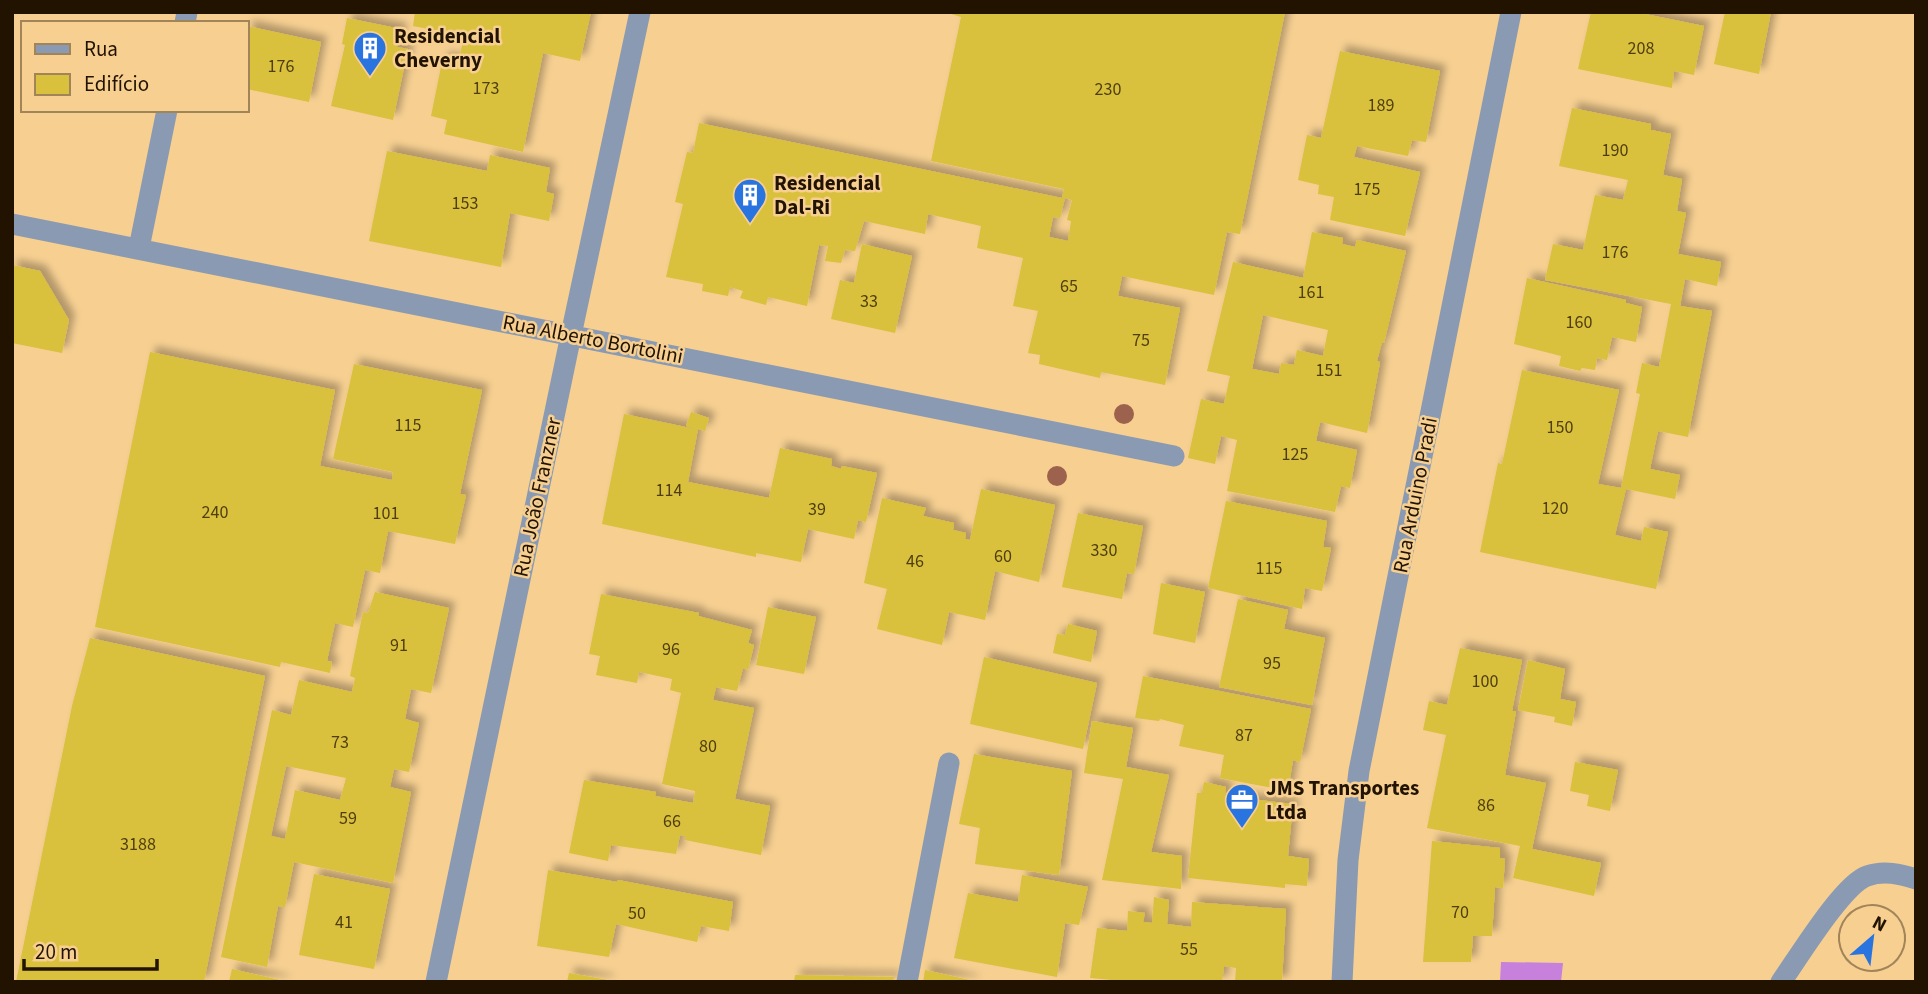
<svg xmlns="http://www.w3.org/2000/svg" width="1928" height="994" viewBox="0 0 1928 994" font-family="'Source Sans 3',sans-serif">
	<style>
		.water { fill: #c780db }
		.building { fill: #d9c03d; fill-rule: evenodd; filter: url(#shadow) }
		.lines { fill: none; stroke-linecap: round; stroke-linejoin: round }
		.minor { stroke: #899ab2; stroke-width: 21 }
		.tree { fill: #9d624d }
		.labels { text-anchor: middle; stroke-width: 5; stroke-linejoin: round; paint-order: stroke }
		.number-label { font-size: 18px; fill: #4f3e0f }
		.poi-label { font-size: 21px; font-weight: bold; fill: #211300; stroke: #f6cf91; text-anchor: start }
		.street-label { font-size: 21px; fill: #211300; stroke: #f6cf91 }
	</style>
	<defs>
		<filter id="shadow"><feDropShadow dx="6" dy="-6" stdDeviation="3.5" flood-color="#0004"/></filter>
	</defs>
	<rect width="100%" height="100%" fill="#f6cf91"/>
	<path class="water" d="M 1501,962 L 1563,963 L 1561,982 L 1500,982 Z"/>
	<path class="building" d="M 415,12 L 591,12 L 580,61 L 543,53 L 523,152 L 444,134 L 447,120 L 431,116 L 443,57 L 459,60 L 464,36 L 413,26 Z
		M 945,12 L 1285,12 L 1240,234 L 1227,232 L 1214,295 L 1122,276 L 1118,296 L 1180,308 L 1165,385 L 1101,372 L 1100,378 L 1039,364 L 1040,355 L 1028,353 L 1038,311 L 1013,306 L 1023,258 L 977,248 L 981,226 L 928,214 L 925,234 L 864,221 L 855,251 L 845,250 L 841,263 L 825,261 L 828,246 L 819,245 L 807,306 L 768,297 L 766,305 L 740,298 L 743,291 L 730,287 L 728,296 L 702,291 L 703,284 L 666,277 L 683,204 L 675,202 L 687,152 L 693,153 L 699,123 L 1062,198 L 1064,189 L 931,161 L 961,17 ZM 1065,198 L 1072,200 L 1067,220 L 1071,221 L 1068,241 L 1049,237 L 1053,217 L 1060,218 Z
		M 1591,12 L 1635,12 L 1704,26 L 1694,75 L 1674,71 L 1672,88 L 1578,69 Z
		M 1725,12 L 1771,12 L 1759,74 L 1714,64 Z
		M 347,18 L 401,29 L 397,47 L 408,49 L 393,120 L 331,106 L 345,45 L 342,44 Z
		M 247,26 L 321,42 L 309,102 L 247,89 Z
		M 1340,51 L 1440,71 L 1426,142 L 1412,140 L 1408,156 L 1357,146 L 1354,157 L 1420,172 L 1405,236 L 1330,220 L 1334,197 L 1318,194 L 1319,185 L 1298,180 L 1307,135 L 1321,138 Z
		M 1572,108 L 1651,124 L 1651,130 L 1671,134 L 1663,175 L 1682,179 L 1677,211 L 1686,213 L 1678,254 L 1721,262 L 1717,286 L 1685,279 L 1680,306 L 1712,311 L 1688,437 L 1658,431 L 1650,469 L 1680,475 L 1675,499 L 1626,489 L 1615,535 L 1641,541 L 1644,527 L 1668,532 L 1656,589 L 1480,552 L 1498,463 L 1502,464 L 1522,370 L 1619,390 L 1598,484 L 1621,488 L 1640,394 L 1636,393 L 1642,363 L 1659,367 L 1671,304 L 1545,280 L 1553,244 L 1583,250 L 1595,195 L 1623,200 L 1628,180 L 1559,166 Z
		M 387,151 L 487,171 L 490,155 L 550,168 L 546,192 L 554,194 L 549,221 L 510,213 L 501,267 L 369,241 Z
		M 1312,232 L 1343,238 L 1342,244 L 1355,247 L 1357,240 L 1406,251 L 1384,343 L 1382,342 L 1377,361 L 1380,362 L 1367,433 L 1320,422 L 1316,441 L 1357,450 L 1350,488 L 1341,486 L 1335,512 L 1227,491 L 1237,440 L 1221,436 L 1215,464 L 1188,458 L 1201,399 L 1224,404 L 1230,376 L 1207,371 L 1233,262 L 1303,278 ZM 1263,315 L 1328,330 L 1323,356 L 1297,350 L 1294,365 L 1281,363 L 1279,374 L 1252,369 Z
		M 862,244 L 912,256 L 895,333 L 831,319 L 840,280 L 854,283 Z
		M 12,265 L 40,271 L 69,320 L 62,353 L 12,343 Z
		M 1527,278 L 1626,300 L 1626,303 L 1642,307 L 1636,342 L 1612,337 L 1607,360 L 1597,358 L 1595,370 L 1582,368 L 1580,371 L 1559,366 L 1561,356 L 1514,344 Z
		M 150,352 L 335,390 L 320,466 L 392,480 L 393,472 L 333,459 L 354,364 L 482,390 L 460,494 L 466,495 L 455,544 L 388,531 L 380,573 L 365,570 L 353,627 L 335,623 L 327,661 L 332,662 L 330,673 L 281,662 L 280,667 L 95,627 Z
		M 691,412 L 709,418 L 705,431 L 698,429 L 688,482 L 769,498 L 780,448 L 832,459 L 831,466 L 841,469 L 842,466 L 877,473 L 866,522 L 858,520 L 854,539 L 808,529 L 801,562 L 756,553 L 756,557 L 602,524 L 624,414 L 695,429 L 686,426 Z
		M 981,489 L 1055,505 L 1039,582 L 995,571 L 985,620 L 949,612 L 942,645 L 877,629 L 887,589 L 864,583 L 882,498 L 926,508 L 923,516 L 954,523 L 953,530 L 966,533 L 965,539 L 970,540 Z
		M 1226,501 L 1327,521 L 1323,547 L 1331,548 L 1322,591 L 1305,588 L 1302,609 L 1208,588 Z
		M 1078,513 L 1143,526 L 1134,574 L 1127,573 L 1122,599 L 1062,587 Z
		M 1161,583 L 1205,592 L 1195,643 L 1153,634 Z
		M 375,592 L 449,608 L 431,693 L 411,689 L 405,719 L 419,723 L 409,772 L 394,769 L 390,787 L 411,792 L 393,883 L 294,862 L 285,907 L 278,906 L 267,967 L 221,957 L 272,710 L 291,715 L 299,680 L 352,692 L 355,678 L 350,676 L 363,612 L 368,613 ZM 286,766 L 346,778 L 340,800 L 295,790 L 285,839 L 271,836 Z
		M 601,594 L 699,613 L 698,616 L 752,630 L 748,643 L 754,645 L 748,670 L 743,668 L 737,691 L 716,687 L 713,700 L 754,708 L 735,799 L 770,806 L 761,855 L 685,840 L 685,836 L 680,835 L 676,854 L 611,845 L 608,861 L 569,853 L 584,780 L 656,792 L 655,796 L 693,803 L 695,791 L 662,784 L 681,693 L 670,690 L 672,679 L 639,672 L 637,683 L 596,675 L 600,656 L 589,654 Z
		M 1238,599 L 1288,610 L 1284,629 L 1325,638 L 1312,705 L 1219,687 Z
		M 768,607 L 816,617 L 804,674 L 756,665 Z
		M 1068,624 L 1097,631 L 1091,662 L 1053,653 L 1057,634 L 1065,635 Z
		M 90,638 L 265,676 L 204,982 L 16,982 L 72,706 Z
		M 1460,648 L 1522,660 L 1512,711 L 1516,711 L 1505,775 L 1546,783 L 1532,849 L 1601,863 L 1594,896 L 1513,878 L 1520,846 L 1427,828 L 1446,735 L 1423,730 L 1429,701 L 1447,705 Z
		M 984,657 L 1097,683 L 1083,749 L 970,724 Z
		M 1528,660 L 1565,669 L 1560,699 L 1576,702 L 1572,726 L 1554,722 L 1555,717 L 1518,710 Z
		M 1143,676 L 1311,709 L 1300,762 L 1293,760 L 1288,791 L 1220,778 L 1224,755 L 1179,746 L 1184,725 L 1160,719 L 1159,721 L 1135,718 Z
		M 1092,721 L 1133,728 L 1126,767 L 1169,775 L 1151,852 L 1182,856 L 1181,889 L 1102,880 L 1123,779 L 1084,773 Z
		M 974,754 L 1072,771 L 1059,875 L 975,864 L 980,828 L 959,824 Z
		M 1575,762 L 1618,770 L 1610,811 L 1587,806 L 1589,795 L 1570,791 Z
		M 1204,782 L 1226,787 L 1225,796 L 1293,804 L 1288,856 L 1309,859 L 1307,886 L 1285,884 L 1285,888 L 1188,878 L 1197,793 L 1202,793 Z
		M 1432,841 L 1500,848 L 1500,858 L 1505,859 L 1503,888 L 1495,887 L 1492,936 L 1473,936 L 1471,962 L 1423,962 Z
		M 548,870 L 617,882 L 618,880 L 733,902 L 729,931 L 701,926 L 697,942 L 616,924 L 609,957 L 537,946 Z
		M 314,874 L 390,889 L 374,969 L 299,955 Z
		M 1022,875 L 1088,887 L 1079,925 L 1065,923 L 1057,977 L 954,958 L 968,893 L 1018,902 Z
		M 1154,897 L 1169,900 L 1167,924 L 1191,927 L 1192,902 L 1286,909 L 1282,982 L 1235,982 L 1236,968 L 1224,966 L 1222,982 L 1134,982 L 1090,978 L 1097,928 L 1127,931 L 1128,911 L 1145,913 L 1143,922 L 1152,923 Z
		M 232,969 L 284,981 L 284,982 L 229,982 Z
		M 925,970 L 974,981 L 973,982 L 923,982 Z
		M 569,973 L 608,980 L 608,982 L 567,982 Z
		M 795,975 L 894,977 L 893,982 L 794,982 Z"/>
	<g class="lines">
		<path class="minor" d="M 185,23 L 187,12
			M 12,224 L 1174,456
			M 139,248 L 167,110
			M 436,982 L 571,335 L 640,12
			M 907,982 L 949,763
			M 1342,982 L 1348,860 L 1359,771 L 1511,12
			M 1781,982 C 1798,958 1843,884 1867,876 C 1884,870 1900,874 1916,879"/>
	</g>
	<g class="tree">
		<circle cx="1124" cy="414" r="10"/>
		<circle cx="1057" cy="476" r="10"/>
	</g>
	<defs>
		<symbol id="building-pin" viewBox="-11 -11 22 30"><path d="M0 17L-7.5 6A9.5 9.5 0 1 1 7.5 6Z" fill="#2a74e0" stroke="#f6cf91"/><path d="M-4-6H4V6H1V3H-1V6H-4ZM-2.5-4.3h1.7v1.8h-1.7ZM.8-4.3h1.7v1.8H.8ZM-2.5-1h1.7V.8h-1.7ZM.8-1h1.7V.8H.8Z" fill="#fff"/></symbol>
		<symbol id="office-pin" viewBox="-11 -11 22 30"><path d="M0 17L-7.5 6A9.5 9.5 0 1 1 7.5 6Z" fill="#2a74e0" stroke="#f6cf91"/><path d="M-6-3h4V-5.5h4V-3h4V5H-6ZM-1-4.5V-3h2v-1.5ZM-6 0V1H6V0Z" fill="#fff"/></symbol>
	</defs>
	<g fill-rule="evenodd">
		<use href="#building-pin" x="351" y="29" width="38" height="52"/>
		<use href="#building-pin" x="731" y="176" width="38" height="52"/>
		<use href="#office-pin" x="1223" y="781" width="38" height="52"/>
	</g>
	<g class="labels">
		<g class="number-label">
			<text x="1641" y="54">208</text>
			<text x="281" y="72">176</text>
			<text x="486" y="94">173</text>
			<text x="1108" y="95">230</text>
			<text x="1381" y="111">189</text>
			<text x="1615" y="156">190</text>
			<text x="1367" y="195">175</text>
			<text x="465" y="209">153</text>
			<text x="1615" y="258">176</text>
			<text x="1069" y="292">65</text>
			<text x="1311" y="298">161</text>
			<text x="869" y="307">33</text>
			<text x="1579" y="328">160</text>
			<text x="1141" y="346">75</text>
			<text x="1329" y="376">151</text>
			<text x="408" y="431">115</text>
			<text x="1560" y="433">150</text>
			<text x="1295" y="460">125</text>
			<text x="669" y="496">114</text>
			<text x="1555" y="514">120</text>
			<text x="817" y="515">39</text>
			<text x="215" y="518">240</text>
			<text x="386" y="519">101</text>
			<text x="1104" y="556">330</text>
			<text x="1003" y="562">60</text>
			<text x="915" y="567">46</text>
			<text x="1269" y="574">115</text>
			<text x="399" y="651">91</text>
			<text x="671" y="655">96</text>
			<text x="1272" y="669">95</text>
			<text x="1485" y="687">100</text>
			<text x="1244" y="741">87</text>
			<text x="340" y="748">73</text>
			<text x="708" y="752">80</text>
			<text x="1486" y="811">86</text>
			<text x="348" y="824">59</text>
			<text x="672" y="827">66</text>
			<text x="138" y="850">3188</text>
			<text x="1460" y="918">70</text>
			<text x="637" y="919">50</text>
			<text x="344" y="928">41</text>
			<text x="1189" y="955">55</text>
		</g>
		<g class="poi-label">
			<text x="394" y="43">Residencial<tspan x="394" dy="24">Cheverny</tspan></text>
			<text x="774" y="190">Residencial<tspan x="774" dy="24">Dal-Ri</tspan></text>
			<text x="1266" y="795">JMS Transportes<tspan x="1266" dy="24">Ltda</tspan></text>
		</g>
		<g class="street-label">
			<text transform="translate(593 339) rotate(11)" y="7">Rua Alberto Bortolini</text>
			<text transform="translate(1415 495) rotate(-79)" y="7">Rua Arduino Pradi</text>
			<text transform="translate(537 497) rotate(-78)" y="7">Rua João Franzner</text>
		</g>
	</g>
	<rect width="1928" height="994" fill="none" stroke="#211300" stroke-width="28"/>
	<rect x="21" y="21" width="228" height="91" fill="#f6cf91" stroke="#a18457" stroke-width="2"/>
	<rect x="35" y="44" width="35" height="10" fill="#899ab2" stroke="#a18457" stroke-width="2"/>
	<text x="84" y="56" font-size="21" fill="#211300">Rua</text>
	<rect x="35" y="74" width="35" height="21" fill="#d9c03d" stroke="#a18457" stroke-width="2"/>
	<text x="84" y="91" font-size="21" fill="#211300">Edifício</text>
	<g transform="translate(1872 938) rotate(28)"><circle r="33" fill="#f6cf91" stroke="#a18457" stroke-width="2"/>
	<path d="M0-5L12 26L0 18L-12 26Z" fill="#2a74e0"/>
	<text y="-10" font-size="19" font-weight="bold" text-anchor="middle" fill="#211300">N</text>
	</g>
	<path d="M24 959v10h133v-10" fill="none" stroke="#211300" stroke-width="3.5"/>
	<text x="35" y="959" font-size="21" fill="#211300" stroke="#f6cf91" stroke-width="5" paint-order="stroke">20 m</text>
</svg>
